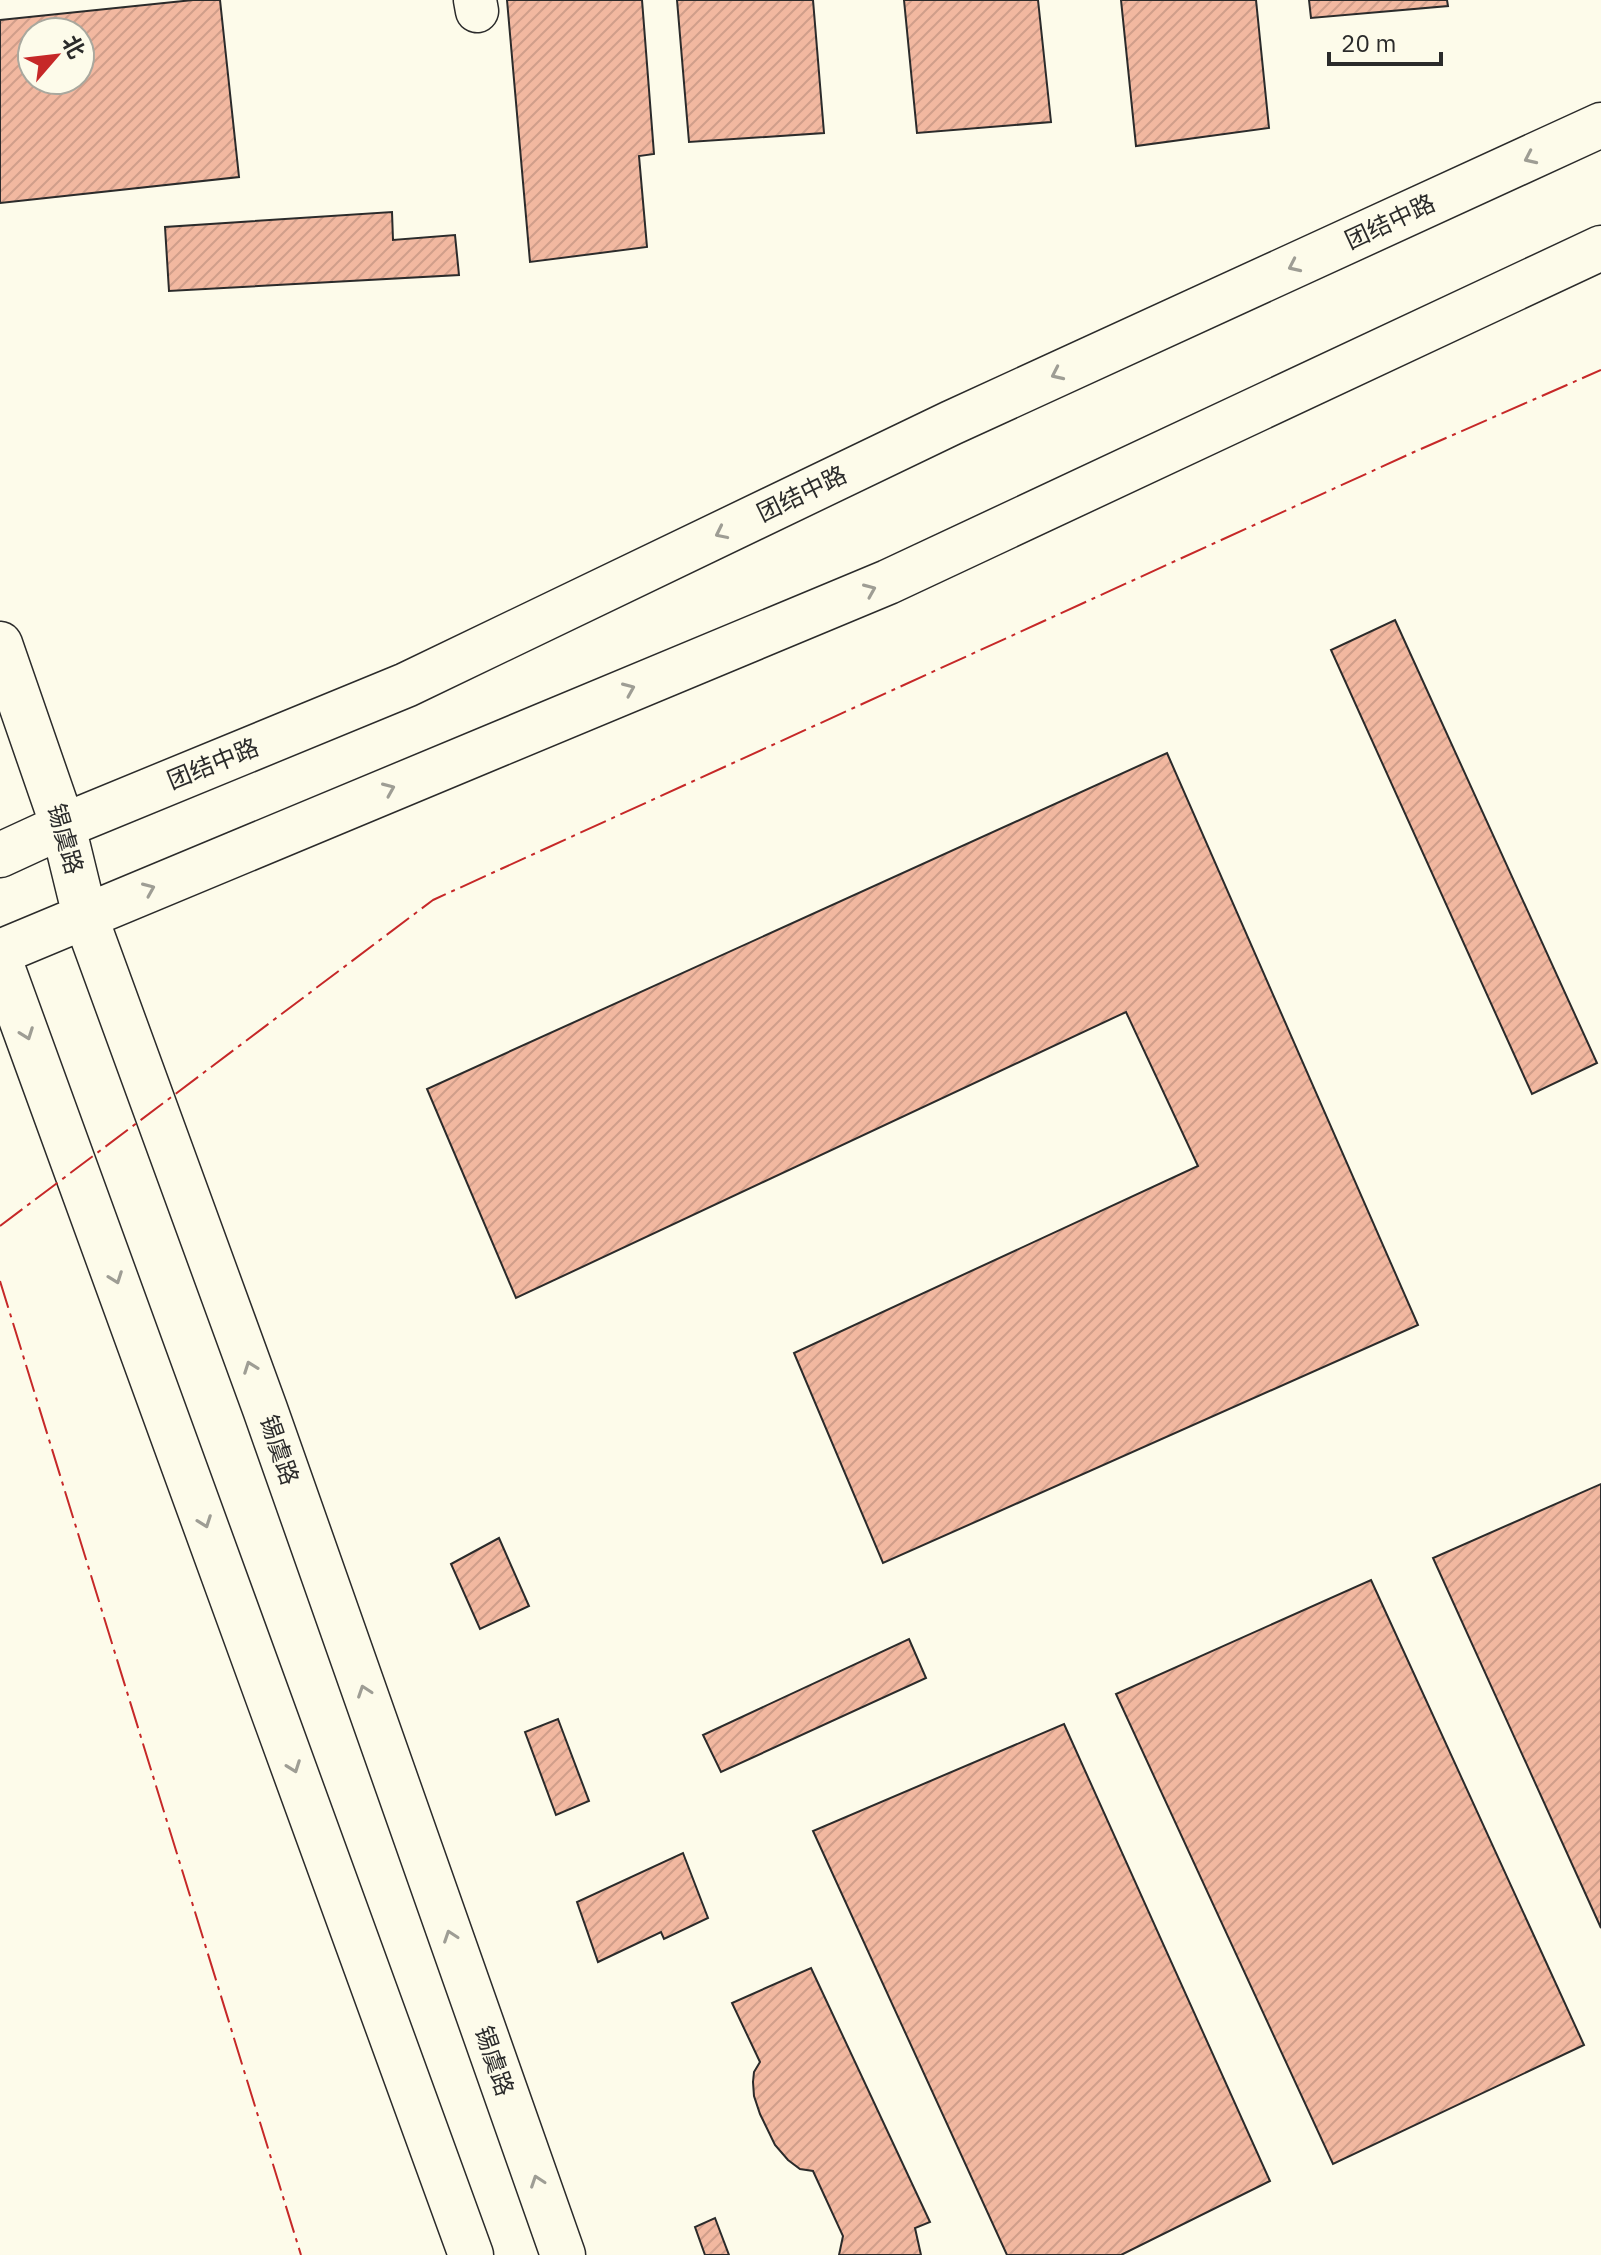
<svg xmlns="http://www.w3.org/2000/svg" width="1601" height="2255" viewBox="0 0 1601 2255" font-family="'IBM Plex Sans','Noto Sans SC',sans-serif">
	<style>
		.building { fill: url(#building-hatch); stroke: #2b2b2b; stroke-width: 2; fill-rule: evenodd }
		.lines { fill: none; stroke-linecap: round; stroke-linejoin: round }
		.minor-casing { stroke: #2b2b2b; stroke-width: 45 }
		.major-casing { stroke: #2b2b2b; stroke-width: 47 }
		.minor { stroke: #fdfbea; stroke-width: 42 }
		.major { stroke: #fdfbea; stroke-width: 44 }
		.power { stroke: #c62828; stroke-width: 2; stroke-dasharray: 28 6 4 6; stroke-linecap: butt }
		.oneway { stroke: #9e9d94 }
		.labels { text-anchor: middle; stroke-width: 6; stroke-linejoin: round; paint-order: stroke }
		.street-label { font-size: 24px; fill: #2b2b2b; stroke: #fdfbea }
	</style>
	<defs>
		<pattern id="building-hatch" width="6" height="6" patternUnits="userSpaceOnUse" patternTransform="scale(2)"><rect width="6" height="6" fill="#f2b8a0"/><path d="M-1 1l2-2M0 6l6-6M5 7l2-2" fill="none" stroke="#d09e8a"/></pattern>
	</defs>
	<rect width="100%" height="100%" fill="#fdfbea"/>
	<path class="building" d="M 193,0 L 220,0 L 239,177 L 0,203 L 0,20 ZM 32,32 L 80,32 L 80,80 L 32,80 Z
		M 507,0 L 642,0 L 654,154 L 639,156 L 647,247 L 530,262 Z
		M 677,0 L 813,0 L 824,133 L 689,142 Z
		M 904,0 L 1038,0 L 1051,122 L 917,133 Z
		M 1121,0 L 1256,0 L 1269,128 L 1136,146 Z
		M 1309,0 L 1447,0 L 1448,6 L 1311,18 Z
		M 392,212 L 393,240 L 455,235 L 459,275 L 169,291 L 165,227 Z
		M 1395,620 L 1597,1063 L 1532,1094 L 1331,650 Z
		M 1167,753 L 1418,1325 L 883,1563 L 794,1353 L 1198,1166 L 1126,1012 L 516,1298 L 427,1089 Z
		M 1601,1484 L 1601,1928 L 1433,1558 Z
		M 499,1538 L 529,1606 L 480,1629 L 451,1564 Z
		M 1371,1580 L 1584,2045 L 1333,2164 L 1116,1694 Z
		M 909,1639 L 926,1678 L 721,1772 L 703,1735 Z
		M 558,1719 L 589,1801 L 556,1815 L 525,1732 Z
		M 1064,1724 L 1270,2181 L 1121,2255 L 1007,2255 L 813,1831 Z
		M 683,1853 L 708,1918 L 664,1939 L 661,1932 L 598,1962 L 577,1902 Z
		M 811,1968 L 930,2222 L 915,2228 L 921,2255 L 839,2255 L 843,2236 L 813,2171 L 800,2169 L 788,2160 L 775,2145 L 760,2114 L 754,2096 L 753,2082 L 754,2072 L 760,2062 L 732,2003 Z
		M 715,2218 L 729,2255 L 705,2255 L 695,2227 Z"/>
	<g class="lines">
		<defs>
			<path id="minor" d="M 475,0 L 477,11"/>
			<path id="major" d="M 0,644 L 63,826 L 85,916 L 265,1409 L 563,2255
				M 0,855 L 63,826 L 406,685 L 951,423 L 1601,125
				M 0,952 L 888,582 L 1601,248
				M 0,961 L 471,2255"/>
		</defs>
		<use href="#minor" class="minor-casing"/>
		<use href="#major" class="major-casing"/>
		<use href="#minor" class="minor"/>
		<use href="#major" class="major"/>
		<path class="power" d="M 0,1226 L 433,900 L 1414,452 L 1601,370
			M 0,1281 L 301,2255"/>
	</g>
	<defs><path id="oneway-chevron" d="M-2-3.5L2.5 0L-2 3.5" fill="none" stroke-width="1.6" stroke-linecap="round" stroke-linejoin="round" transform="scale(2)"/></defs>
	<g class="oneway">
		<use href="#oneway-chevron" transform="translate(1530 158) rotate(155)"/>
		<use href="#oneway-chevron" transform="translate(1294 266) rotate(155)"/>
		<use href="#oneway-chevron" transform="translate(1057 374) rotate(155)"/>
		<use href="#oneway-chevron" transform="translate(721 533) rotate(154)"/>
		<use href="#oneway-chevron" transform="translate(870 590) rotate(-23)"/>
		<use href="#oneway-chevron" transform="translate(629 689) rotate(-23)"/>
		<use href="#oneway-chevron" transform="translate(389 789) rotate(-23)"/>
		<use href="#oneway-chevron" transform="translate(149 889) rotate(-23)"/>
		<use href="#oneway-chevron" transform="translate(27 1034) rotate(70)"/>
		<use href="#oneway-chevron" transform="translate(116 1278) rotate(70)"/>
		<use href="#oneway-chevron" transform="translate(250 1367) rotate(-110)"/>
		<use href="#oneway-chevron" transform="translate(205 1522) rotate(70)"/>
		<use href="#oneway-chevron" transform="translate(364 1691) rotate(-109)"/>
		<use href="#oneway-chevron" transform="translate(294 1767) rotate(70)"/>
		<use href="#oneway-chevron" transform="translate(450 1936) rotate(-109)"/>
		<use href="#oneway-chevron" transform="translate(537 2181) rotate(-109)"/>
	</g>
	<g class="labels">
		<g class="street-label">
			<text transform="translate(1390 222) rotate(-25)" y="8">团结中路</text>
			<text transform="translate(802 494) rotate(-26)" y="8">团结中路</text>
			<text transform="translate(213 764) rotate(-22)" y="8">团结中路</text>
			<text transform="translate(65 839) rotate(74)" y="8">锡虞路</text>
			<text transform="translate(279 1450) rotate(71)" y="8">锡虞路</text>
			<text transform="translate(494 2061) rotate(71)" y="8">锡虞路</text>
		</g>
	</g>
	<g transform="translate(56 56) rotate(62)"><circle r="38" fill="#fdfbea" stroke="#a9a89e" stroke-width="2"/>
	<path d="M0-6L14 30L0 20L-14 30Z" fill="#c62828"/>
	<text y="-12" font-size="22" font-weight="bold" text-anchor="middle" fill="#2b2b2b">北</text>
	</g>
	<path d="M1329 52v12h112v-12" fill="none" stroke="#2b2b2b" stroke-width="4"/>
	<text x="1341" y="52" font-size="24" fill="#2b2b2b" stroke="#fdfbea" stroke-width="6" paint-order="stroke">20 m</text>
</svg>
